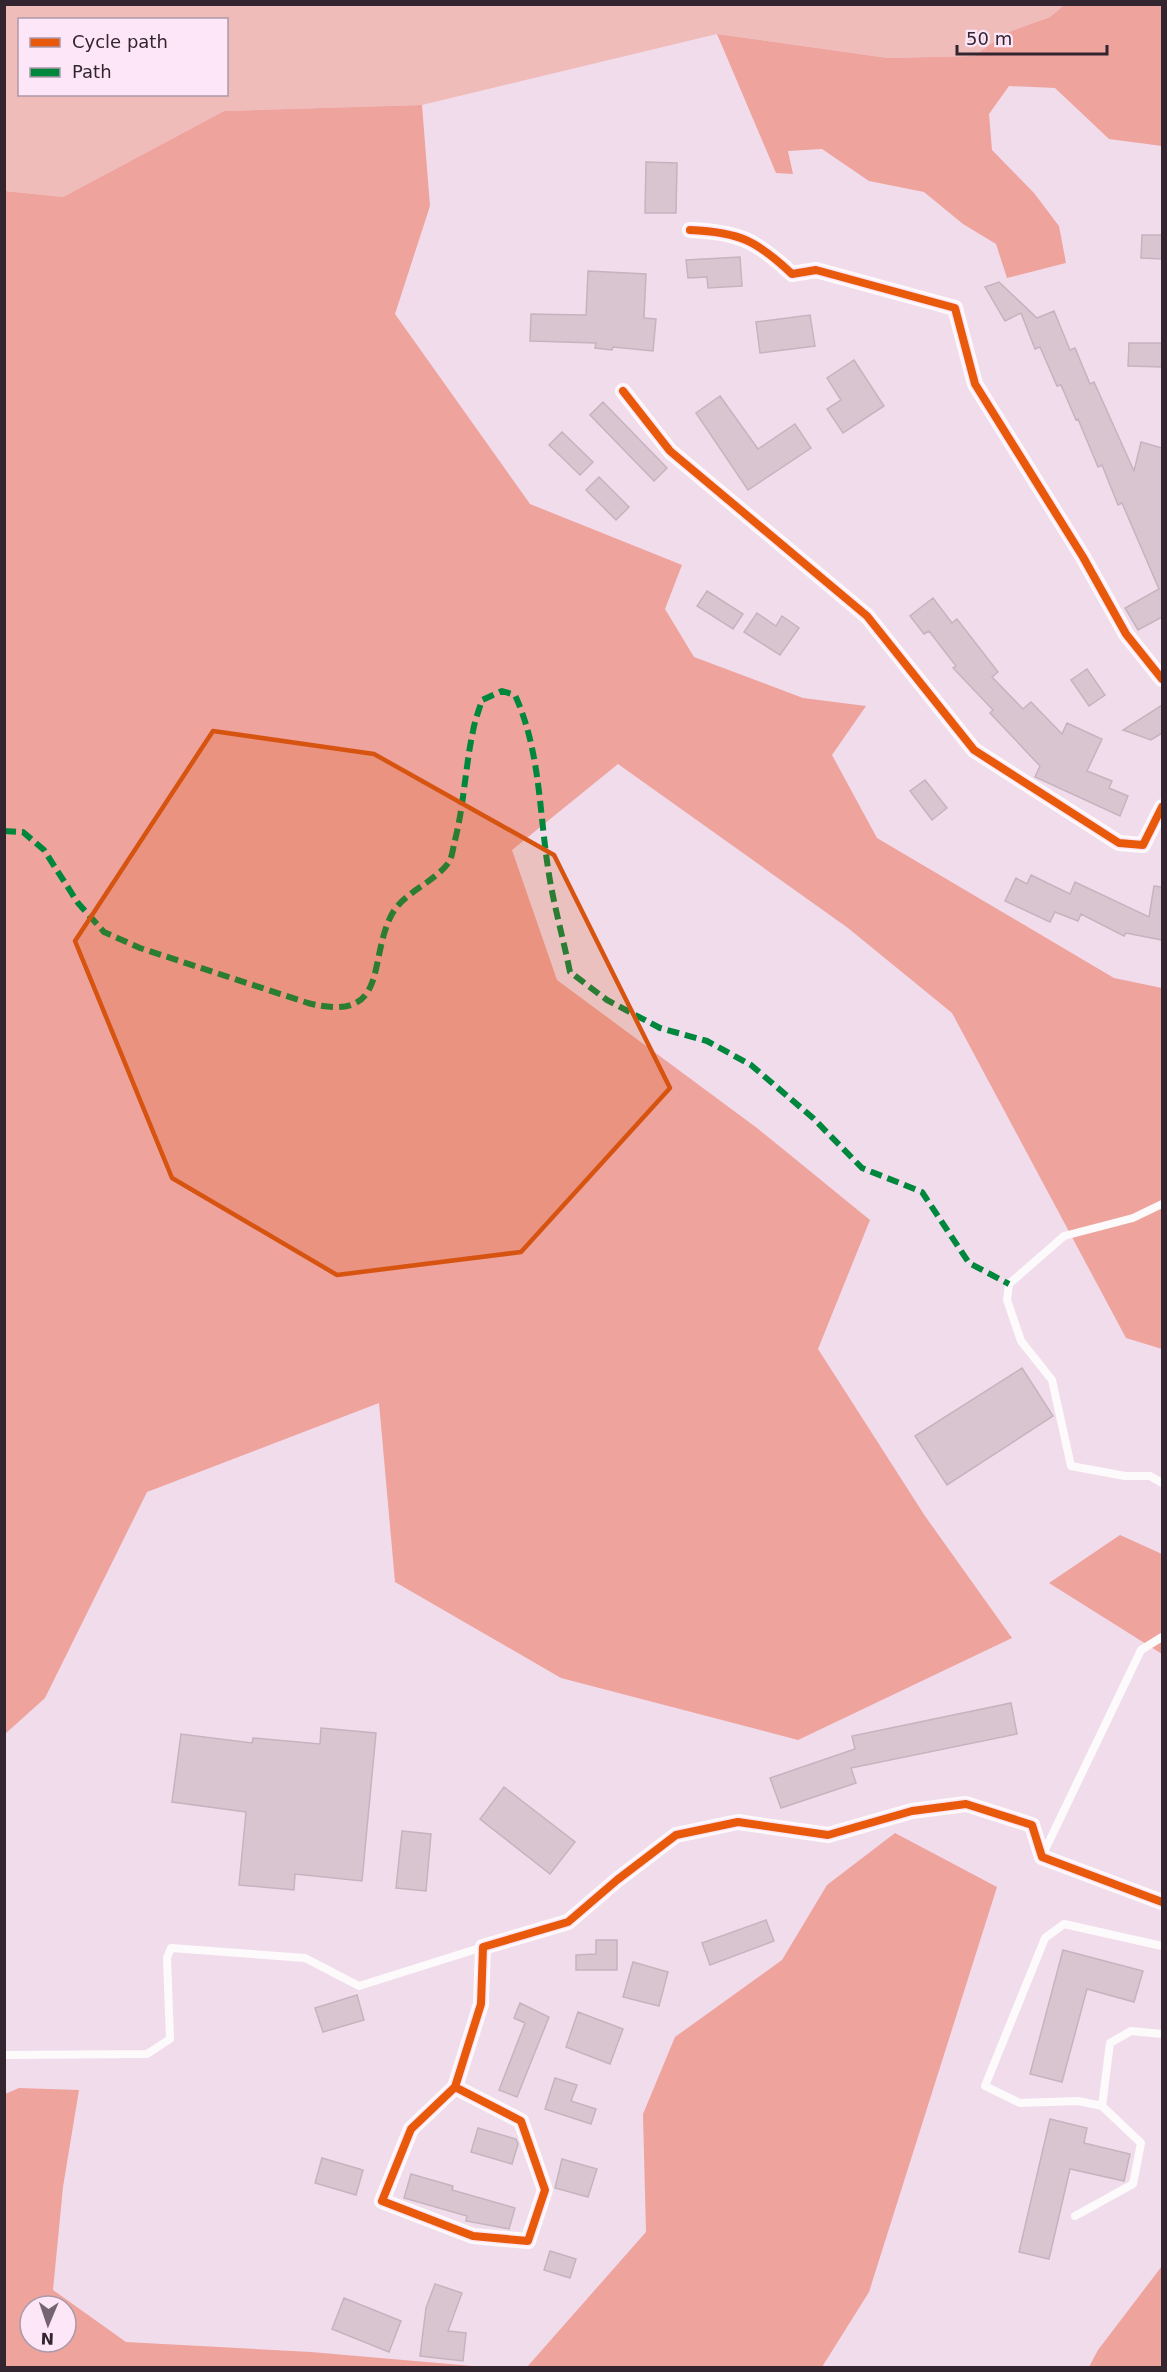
<svg xmlns="http://www.w3.org/2000/svg" width="1167" height="2372" viewBox="0 0 1167 2372" font-family="'DejaVu Sans',sans-serif">
	<style>
		.green { fill: #f0bcb9; fill-rule: evenodd }
		.forest { fill: #eea39d; fill-rule: evenodd }
		.building { fill: #d8c5d0; stroke: #c5b3be; stroke-width: 1.5 }
		.lines { fill: none; stroke-linecap: round; stroke-linejoin: round }
		.service { stroke: #fdfafc; stroke-width: 8 }
		.minor { stroke: #fdfafc; stroke-width: 16 }
		.quiet { stroke: #00873e; stroke-width: 6; stroke-dasharray: 12 6; stroke-linecap: butt }
		.cycleway-casing { stroke: #fde6f8; stroke-width: 11 }
		.cycleway { stroke: #e8590c; stroke-width: 8 }
		.marked { fill: #d65410; fill-opacity: 0.2; stroke: #d65410; stroke-width: 4.5; stroke-linejoin: round }
	</style>
	<rect width="100%" height="100%" fill="#f1dcec"/>
	<path class="green" d="M 4,5 L 1066,5 L 1050,17 L 1006,33 L 974,56 L 888,58 L 717,34 L 422,105 L 224,111 L 63,197 L 5,191 ZM 20,20 L 226,20 L 226,94 L 20,94 Z"/>
	<path class="forest" d="M 1066,4 L 1162,5 L 1162,146 L 1109,139 L 1055,88 L 1009,86 L 989,114 L 992,150 L 1034,193 L 1059,226 L 1066,263 L 1007,278 L 996,244 L 963,224 L 924,192 L 869,181 L 822,149 L 788,151 L 793,174 L 776,173 L 717,34 L 888,58 L 974,56 L 1006,33 L 1050,17 Z
		M 422,105 L 430,206 L 395,314 L 530,504 L 682,565 L 665,609 L 694,657 L 803,698 L 866,706 L 832,755 L 877,838 L 1114,978 L 1162,988 L 1162,1349 L 1126,1338 L 952,1013 L 848,928 L 618,764 L 512,850 L 557,980 L 757,1128 L 870,1220 L 818,1349 L 925,1516 L 1012,1638 L 798,1740 L 561,1678 L 395,1582 L 379,1403 L 147,1492 L 45,1698 L 5,1734 L 5,191 L 63,197 L 224,111 Z
		M 1120,1535 L 1162,1554 L 1162,1654 L 1049,1583 Z
		M 895,1833 L 997,1887 L 869,2292 L 822,2367 L 527,2367 L 646,2232 L 643,2114 L 675,2037 L 782,1960 L 827,1885 Z
		M 19,2088 L 79,2090 L 63,2187 L 53,2290 L 126,2342 L 311,2352 L 484,2367 L 5,2367 L 5,2094 ZM 30,2306 L 66,2306 L 66,2342 L 30,2342 Z
		M 1162,2266 L 1162,2367 L 1089,2367 L 1098,2350 Z"/>
	<path class="building" d="M 646,162 L 677,163 L 676,213 L 645,213 Z
		M 1142,235 L 1162,235 L 1162,259 L 1141,258 Z
		M 740,257 L 742,286 L 708,288 L 707,277 L 688,278 L 686,260 Z
		M 588,271 L 646,274 L 644,318 L 656,319 L 653,351 L 613,347 L 612,350 L 595,348 L 596,343 L 530,341 L 531,314 L 586,315 Z
		M 999,282 L 1037,318 L 1054,311 L 1070,350 L 1075,348 L 1090,384 L 1094,382 L 1134,471 L 1141,442 L 1162,448 L 1162,617 L 1138,630 L 1125,608 L 1159,589 L 1122,503 L 1118,505 L 1102,465 L 1098,467 L 1078,419 L 1076,420 L 1061,385 L 1057,386 L 1040,347 L 1035,349 L 1021,313 L 1005,321 L 985,287 Z
		M 810,315 L 815,346 L 760,353 L 756,322 Z
		M 1129,343 L 1162,343 L 1162,367 L 1128,366 Z
		M 854,360 L 884,406 L 843,433 L 827,409 L 841,400 L 827,378 Z
		M 720,396 L 758,449 L 795,424 L 811,448 L 748,490 L 696,413 Z
		M 603,402 L 667,468 L 654,481 L 590,415 Z
		M 562,432 L 593,462 L 580,475 L 549,445 Z
		M 599,477 L 629,507 L 616,520 L 586,490 Z
		M 707,591 L 743,614 L 733,629 L 697,606 Z
		M 933,598 L 952,623 L 957,619 L 998,672 L 992,677 L 1023,709 L 1031,702 L 1062,734 L 1067,723 L 1102,739 L 1087,771 L 1112,781 L 1109,788 L 1128,796 L 1120,816 L 1035,777 L 1040,766 L 990,713 L 993,710 L 953,668 L 956,666 L 929,631 L 924,634 L 910,616 Z
		M 757,613 L 776,626 L 782,616 L 799,628 L 780,655 L 744,632 Z
		M 1087,669 L 1105,695 L 1089,706 L 1071,680 Z
		M 1162,705 L 1162,733 L 1151,740 L 1123,730 Z
		M 925,780 L 947,808 L 932,820 L 910,791 Z
		M 1031,875 L 1070,894 L 1075,882 L 1149,917 L 1154,886 L 1162,887 L 1162,940 L 1126,933 L 1124,936 L 1081,914 L 1078,921 L 1055,912 L 1050,922 L 1005,901 L 1016,878 L 1027,884 Z
		M 1022,1368 L 1053,1416 L 947,1485 L 915,1436 Z
		M 1011,1703 L 1017,1734 L 851,1768 L 856,1783 L 781,1808 L 770,1778 L 855,1749 L 852,1736 Z
		M 321,1728 L 376,1733 L 362,1881 L 295,1874 L 294,1890 L 239,1885 L 246,1812 L 172,1802 L 181,1734 L 252,1743 L 253,1738 L 320,1744 Z
		M 504,1787 L 575,1842 L 550,1874 L 480,1819 Z
		M 402,1831 L 431,1834 L 426,1891 L 396,1888 Z
		M 766,1920 L 774,1941 L 710,1965 L 702,1943 Z
		M 596,1940 L 617,1940 L 617,1970 L 576,1970 L 576,1955 L 596,1954 Z
		M 1063,1950 L 1143,1971 L 1134,2002 L 1087,1989 L 1062,2082 L 1030,2074 Z
		M 633,1962 L 668,1972 L 659,2006 L 623,1997 Z
		M 357,1995 L 364,2020 L 323,2032 L 315,2008 Z
		M 520,2003 L 549,2017 L 517,2097 L 499,2090 L 525,2023 L 514,2018 Z
		M 578,2012 L 623,2029 L 610,2064 L 566,2047 Z
		M 555,2078 L 577,2085 L 571,2101 L 596,2109 L 591,2124 L 545,2109 Z
		M 1050,2119 L 1087,2128 L 1084,2143 L 1130,2154 L 1124,2181 L 1070,2169 L 1049,2259 L 1019,2252 Z
		M 478,2128 L 516,2139 L 518,2144 L 512,2164 L 471,2152 Z
		M 322,2158 L 363,2170 L 356,2195 L 315,2183 Z
		M 562,2159 L 597,2169 L 588,2197 L 555,2188 Z
		M 411,2174 L 453,2186 L 452,2190 L 515,2208 L 509,2229 L 466,2221 L 467,2216 L 404,2198 Z
		M 550,2251 L 576,2259 L 570,2278 L 544,2270 Z
		M 435,2284 L 462,2293 L 448,2331 L 466,2333 L 463,2361 L 420,2356 L 426,2308 Z
		M 344,2298 L 401,2321 L 389,2352 L 332,2329 Z"/>
	<g class="lines">
		<path class="service" d="M 1162,1204 L 1133,1218 L 1064,1236 L 1009,1284 L 1007,1300 L 1021,1341 L 1052,1380 L 1071,1466 L 1125,1476 L 1150,1476 L 1162,1483
			M 1043,1854 L 1141,1650 L 1162,1637
			M 1162,1946 L 1064,1924 L 1045,1938 L 985,2086 L 1020,2103 L 1078,2101 L 1102,2106 L 1110,2043 L 1131,2031 L 1162,2034
			M 4,2055 L 147,2054 L 170,2039 L 167,1958 L 171,1948 L 305,1958 L 359,1986 L 483,1947
			M 1075,2216 L 1133,2184 L 1141,2143 L 1102,2106"/>
		<path class="minor" d="M 690,230 C 740,232 757,241 792,274 L 816,270 L 955,308 L 975,384 L 1083,557 L 1126,634 L 1162,679
			M 623,391 L 670,451 L 867,616 L 974,750 L 1119,843 L 1143,845 L 1162,807
			M 455,2087 L 521,2121 L 545,2190 L 528,2241 L 473,2236 L 382,2201 L 411,2129 L 455,2087 L 481,2004 L 483,1947 L 568,1922 L 617,1880 L 676,1835 L 738,1822 L 828,1835 L 912,1811 L 966,1804 L 1032,1825 L 1042,1857 L 1162,1902"/>
		<path class="quiet" d="M 4,831 L 23,832 L 44,850 L 78,903 L 104,932 L 140,948 L 308,1003 C 391,1024 367,960 392,914 C 403,893 435,882 449,862 C 452,857 453,849 454,844 C 464,807 465,768 473,731 C 475,720 479,710 482,700 L 502,691 L 515,695 C 540,750 539,809 548,868 C 553,903 563,937 570,972 L 607,1000 L 660,1028 L 707,1041 L 751,1065 L 813,1118 L 862,1168 L 922,1192 L 969,1263 L 1009,1284"/>
		<defs>
			<path id="cycleway" d="M 690,230 C 740,232 757,241 792,274 L 816,270 L 955,308 L 975,384 L 1083,557 L 1126,634 L 1162,679
				M 623,391 L 670,451 L 867,616 L 974,750 L 1119,843 L 1143,845 L 1162,807
				M 455,2087 L 521,2121 L 545,2190 L 528,2241 L 473,2236 L 382,2201 L 411,2129 L 455,2087 L 481,2004 L 483,1947 L 568,1922 L 617,1880 L 676,1835 L 738,1822 L 828,1835 L 912,1811 L 966,1804 L 1032,1825 L 1042,1857 L 1162,1902"/>
		</defs>
		<use href="#cycleway" class="cycleway-casing"/>
		<use href="#cycleway" class="cycleway"/>
	</g>
	<path class="marked" d="M 213,731 L 374,754 L 554,855 L 670,1088 L 521,1252 L 337,1275 L 172,1178 L 75,941 Z"/>
	<rect width="1167" height="2372" fill="none" stroke="#322530" stroke-width="12"/>
	<rect x="18" y="18" width="210" height="78" fill="#fde6f8" stroke="#ac99a8" stroke-width="1.5"/>
	<rect x="30" y="38" width="30" height="9" fill="#e8590c" stroke="#ac99a8" stroke-width="1.5"/>
	<text x="72" y="48" font-size="18" fill="#322530">Cycle path</text>
	<rect x="30" y="68" width="30" height="9" fill="#00873e" stroke="#ac99a8" stroke-width="1.5"/>
	<text x="72" y="78" font-size="18" fill="#322530">Path</text>
	<g transform="translate(48 2324) rotate(182)"><circle r="28" fill="#fde6f8" stroke="#ac99a8" stroke-width="1.5"/>
	<path d="M0-4.5L10 22L0 15L-10 22Z" fill="#756572"/>
	<text y="-9" font-size="16" font-weight="bold" text-anchor="middle" fill="#322530">N</text>
	</g>
	<path d="M957 45v9h150v-9" fill="none" stroke="#322530" stroke-width="3"/>
	<text x="966" y="45" font-size="18" fill="#322530" stroke="#fde6f8" stroke-width="4.5" paint-order="stroke">50 m</text>
</svg>
